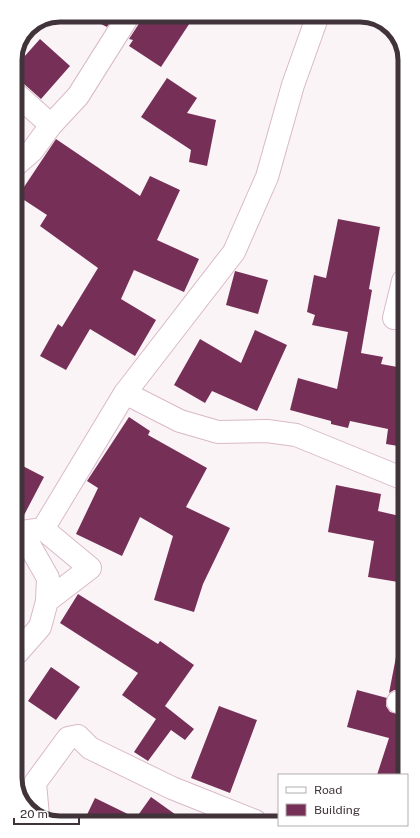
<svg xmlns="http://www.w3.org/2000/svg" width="420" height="838" viewBox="0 0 420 838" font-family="'Public Sans',sans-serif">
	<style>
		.building { fill: #763058 }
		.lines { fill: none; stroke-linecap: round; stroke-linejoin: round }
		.minor-casing { stroke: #d9b9c8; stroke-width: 24 }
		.minor { stroke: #fff; stroke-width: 22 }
		.rim { fill: none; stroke: #403339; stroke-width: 5 }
	</style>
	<rect width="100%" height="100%" fill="#fbf4f7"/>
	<path class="building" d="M 83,15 L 114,15 L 107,27 Z
		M 141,15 L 195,15 L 161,67 L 129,46 L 133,40 L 129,39 L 140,22 Z
		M 40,39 L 70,66 L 41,99 L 15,76 L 15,67 Z
		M 167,78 L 197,98 L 187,113 L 216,120 L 207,166 L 189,162 L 191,150 L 141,117 Z
		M 56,139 L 140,196 L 150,176 L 180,190 L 157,240 L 199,259 L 184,292 L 134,270 L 121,299 L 156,320 L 135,356 L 90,329 L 66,370 L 40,356 L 58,324 L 62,327 L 98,268 L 40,226 L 47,215 L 18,196 Z
		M 338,219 L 380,227 L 369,289 L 372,290 L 361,353 L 383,357 L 381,364 L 403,368 L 404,447 L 386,444 L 388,429 L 350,421 L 348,428 L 331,424 L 331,421 L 290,410 L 298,378 L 337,389 L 348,332 L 312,325 L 315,315 L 307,312 L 314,275 L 326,278 Z
		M 235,271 L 268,280 L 258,314 L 226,305 Z
		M 255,330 L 287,345 L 257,411 L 212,391 L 205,403 L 174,385 L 200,339 L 241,363 Z
		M 129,417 L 150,431 L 148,435 L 207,468 L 186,507 L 230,528 L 203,584 L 194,612 L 154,600 L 173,536 L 140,517 L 122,556 L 76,534 L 98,488 L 87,481 Z
		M 17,463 L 44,477 L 22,519 L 17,521 Z
		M 336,485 L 381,494 L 378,511 L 404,517 L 404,583 L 368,577 L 374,541 L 328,532 Z
		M 78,594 L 158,644 L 160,641 L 194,665 L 165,706 L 194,729 L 185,740 L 171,730 L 148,761 L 134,752 L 156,719 L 122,695 L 138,673 L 60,623 Z
		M 396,657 L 404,658 L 405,690 L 394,690 L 389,693 Z
		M 51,667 L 80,687 L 56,720 L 28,701 Z
		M 357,690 L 387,698 L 386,706 L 390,712 L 405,715 L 405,775 L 377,775 L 389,738 L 347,727 Z
		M 219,706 L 257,720 L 230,793 L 191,778 Z
		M 151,797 L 186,822 L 83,823 L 95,798 L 136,818 Z"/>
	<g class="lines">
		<defs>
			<path id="minor" d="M 15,93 L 51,125
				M 17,164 L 32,151 L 51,125 L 78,96 L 129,15
				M 394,318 L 403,281
				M 125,393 L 180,421 L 218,432 L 267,431 L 296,435 L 404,479
				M 43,529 L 90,568 L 47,601
				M 18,652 L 40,627 L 47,601 L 48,578 L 22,532 L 43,529 L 125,393 L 234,252 L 267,177 L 293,85 L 318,15
				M 398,702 L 405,703
				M 38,816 L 35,783 L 68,738 L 78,736 L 90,748 L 172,788 L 255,821"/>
		</defs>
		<use href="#minor" class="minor-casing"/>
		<use href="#minor" class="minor"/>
	</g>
	<path d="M0 0H420V838H0ZM60 22H360A38 38 0 0 1 398 60V778A38 38 0 0 1 360 816H60A38 38 0 0 1 22 778V60A38 38 0 0 1 60 22Z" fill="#fff" fill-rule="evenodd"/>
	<path class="rim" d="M60 22H360A38 38 0 0 1 398 60V778A38 38 0 0 1 360 816H60A38 38 0 0 1 22 778V60A38 38 0 0 1 60 22Z"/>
	<rect x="278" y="774" width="130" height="52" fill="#ffffff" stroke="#b3adb0"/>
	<rect x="286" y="787" width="20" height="6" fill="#ffffff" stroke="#b3adb0"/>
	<text x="314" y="794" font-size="12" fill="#403339">Road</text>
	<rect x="286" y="804" width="20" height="12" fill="#763058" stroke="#b3adb0"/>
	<text x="314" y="814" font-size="12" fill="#403339">Building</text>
	<path d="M14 818v6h65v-6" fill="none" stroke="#403339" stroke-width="2"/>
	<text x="20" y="818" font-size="12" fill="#403339" stroke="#ffffff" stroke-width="3" paint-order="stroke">20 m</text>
</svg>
